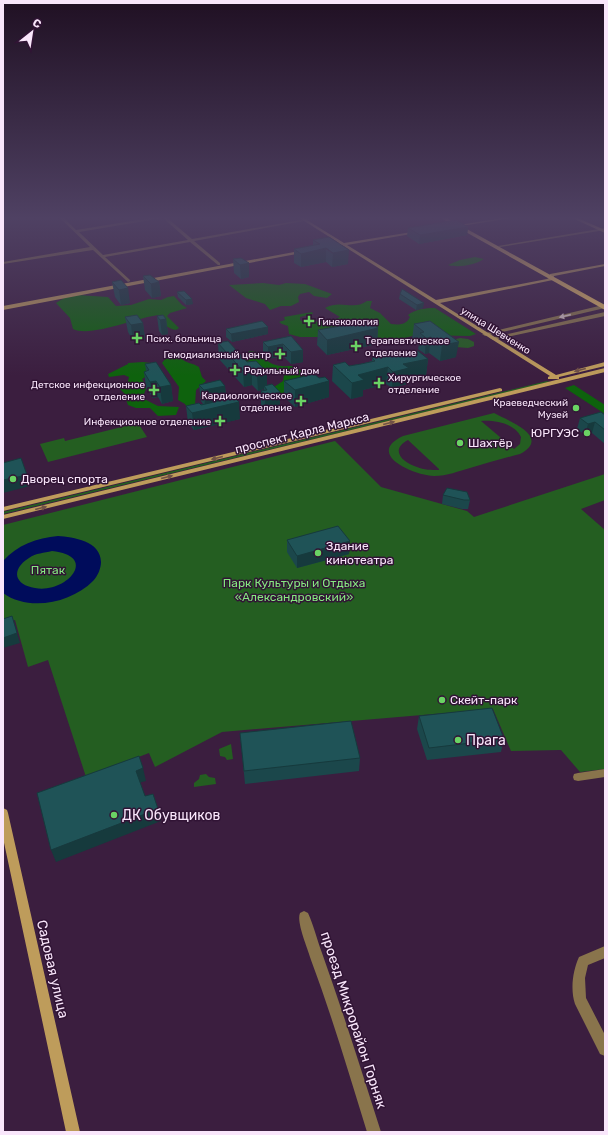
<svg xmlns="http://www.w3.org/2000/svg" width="608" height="1135" viewBox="0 0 608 1135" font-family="Rubik,sans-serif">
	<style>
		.green { fill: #245e21; fill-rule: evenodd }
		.forest { fill: #0e620d }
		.water { fill: #000c5b; fill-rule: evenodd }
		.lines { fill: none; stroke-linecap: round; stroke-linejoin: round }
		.street { fill: #89744c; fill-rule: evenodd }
		.secondary { fill: #be9c5b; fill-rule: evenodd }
		.primary { fill: #e8bc65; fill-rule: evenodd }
		.wall { fill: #1b474b }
		.shaded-wall { fill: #163a3d }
		.building { fill: #1f5357; stroke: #163a3d }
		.oneway { fill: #d7c4c6 }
		.oneway2 { fill: #705146 }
		.poi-dot { fill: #6ad364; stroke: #311435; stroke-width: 1.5 }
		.labels { text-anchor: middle; stroke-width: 3; stroke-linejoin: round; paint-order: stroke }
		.far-poi-label { font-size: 10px; fill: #f9e6fb; stroke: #311435; text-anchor: start }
		.far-street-label { font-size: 10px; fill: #f9e6fb; stroke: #311435 }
		.street-label { font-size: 12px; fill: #f9e6fb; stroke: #311435 }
		.poi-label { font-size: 12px; fill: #f9e6fb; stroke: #311435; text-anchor: start }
		.park-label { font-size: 12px; fill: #86e880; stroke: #311435 }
		.near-poi-label { font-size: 14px; fill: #f9e6fb; stroke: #311435; text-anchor: start }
		.near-street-label { font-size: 14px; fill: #f9e6fb; stroke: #311435 }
	</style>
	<rect width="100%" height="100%" fill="#3b1e3f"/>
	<path class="green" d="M 460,338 L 468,339 L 474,342 L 474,346 L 468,348 L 456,347 L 453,340 Z
		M 547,381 L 549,382 L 3,514 L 3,512 Z
		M 494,413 C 506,420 553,436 520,454 C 504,458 487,463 470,468 C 459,471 447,476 434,476 C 413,475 365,454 403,436 ZM 481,421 C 495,420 514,423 521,437 L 520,444 L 514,449 ZM 408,440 L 439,469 L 439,470 C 431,470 424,470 417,467 C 403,463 389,450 408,440 Z
		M 138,423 L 147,437 L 48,462 L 40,444 L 64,438 L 65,441 Z
		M 335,441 L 381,487 L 467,511 L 474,517 L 605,474 L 605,500 L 581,509 L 605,530 L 605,769 L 580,772 L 561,750 L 511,751 L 493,709 L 222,732 L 155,767 L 149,753 L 86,777 L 48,660 L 28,667 L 15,620 L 3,623 L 3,525 Z
		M 231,744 L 233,759 L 227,760 L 225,757 L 220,756 L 219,749 Z
		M 206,774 L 209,777 L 215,778 L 216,784 L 194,787 L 194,783 L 199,779 L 200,775 Z"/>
	<path class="forest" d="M 475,257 L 484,259 C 475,265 458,268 448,265 L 460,260 Z
		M 263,283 L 279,285 L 286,283 L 305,284 L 332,294 L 327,298 L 314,296 L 309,292 L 300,294 L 298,297 L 299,302 L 291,306 L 281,306 L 270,310 L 265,304 L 246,298 L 229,285 Z
		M 78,295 L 108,297 L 116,306 L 131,305 L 149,299 L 161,300 L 168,297 L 174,296 L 182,305 L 187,308 L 170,313 L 167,316 L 179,328 L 176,330 C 166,328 163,324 159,315 C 138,317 90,338 73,329 L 70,318 L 56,303 L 64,298 Z
		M 367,301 L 372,301 L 370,308 L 380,313 L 391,324 C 399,325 406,325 410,317 L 408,315 C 415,309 426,308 435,308 L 476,334 L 470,336 L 415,335 L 400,340 L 370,337 L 300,337 L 289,334 L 288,326 L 282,324 L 279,322 L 285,320 L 284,317 L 312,312 L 313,314 L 300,317 L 300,320 L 306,323 L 336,319 L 340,317 L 325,308 C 341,299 353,311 367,301 Z
		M 250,351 L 262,353 C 264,361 274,366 282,366 C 287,367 291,365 295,367 C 301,369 306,375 310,379 L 291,393 L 275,397 L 274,387 L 283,381 L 284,375 C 270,366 253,375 239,357 Z
		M 175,358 L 181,358 C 185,363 193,363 199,367 L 202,377 L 206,381 L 196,390 L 195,405 L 187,408 L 185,404 L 178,400 L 179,387 L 162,363 L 165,359 Z
		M 143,362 L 151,363 L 150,374 L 142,379 L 147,386 L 144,394 L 146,400 L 158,406 L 179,407 L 176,415 L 158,416 L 150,408 L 136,408 L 128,405 L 124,393 L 119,388 L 127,385 L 129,377 L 124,375 L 109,377 L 108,374 L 128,364 L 128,363 Z
		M 574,385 L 605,405 L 605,414 L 565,388 Z"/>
	<path class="water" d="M 58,536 C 73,537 101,541 101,562 C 101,568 98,576 93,581 C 71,603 29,612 3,593 L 3,561 C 17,545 37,538 58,536 ZM 52,551 C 100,556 66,594 35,588 C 15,585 10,570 29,558 C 36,553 44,553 52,551 Z"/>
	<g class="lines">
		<path class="street" d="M 59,217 L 63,217 L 76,230 L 156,217 L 166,217 L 192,239 L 318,217 L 326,217 L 194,241 L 220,263 L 220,265 L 218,265 L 190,242 L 105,257 L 130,280 L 130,281 L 128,282 L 93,250 L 3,264 L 3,262 L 90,247 ZM 163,218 L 188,240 L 103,255 L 79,232 Z
			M 605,228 L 605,230 L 500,247 L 498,246 Z
			M 603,305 L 605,306 L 605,308 L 485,336 L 482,334 Z
			M 605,312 L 605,316 L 493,340 L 490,338 Z
			M 605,769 L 605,777 L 578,781 L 574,780 L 573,777 L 574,774 L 578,773 Z
			M 304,911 L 308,913 C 314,926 317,940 322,953 C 343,1012 362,1072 381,1132 L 367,1132 C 349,1074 332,1016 311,960 C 308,949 296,922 300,913 Z
			M 605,946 L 605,958 L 588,965 L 585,978 L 586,998 L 605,1035 L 605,1056 L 600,1054 L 575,1004 C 570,989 573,970 579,957 Z"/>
		<path class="secondary" d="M 298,217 L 302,217 L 344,243 L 418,231 L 419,232 L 417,233 L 347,245 L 436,300 L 547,279 L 549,278 L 550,274 L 605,264 L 605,266 L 554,276 L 553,280 L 548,281 L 440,303 L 556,375 L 605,362 L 605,366 L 559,377 L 559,379 L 548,379 L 548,377 L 550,376 L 342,245 L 328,247 L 328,245 L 339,243 Z
			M 508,217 L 517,217 L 455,227 L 453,226 Z
			M 570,217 L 575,217 L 605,230 L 605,233 Z
			M 305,250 L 307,251 L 307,252 L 3,310 L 3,306 Z
			M 605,368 L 605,372 L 3,519 L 3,515 Z
			M 500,388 L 502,389 L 502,391 L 3,511 L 3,507 Z
			M 3,808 L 7,810 L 8,813 L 80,1132 L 66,1132 L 3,838 Z"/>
		<path class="primary" d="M 439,217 L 445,217 L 605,305 L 605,310 Z"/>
	</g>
	<path class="wall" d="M 468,227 L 467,235 L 419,244 L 407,236 L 408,228 Z
		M 313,240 L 348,264 L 332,267 L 326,262 L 301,267 L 294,263 L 294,249 L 313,245 Z
		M 241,258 L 249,277 L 241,279 L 234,273 L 233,259 Z
		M 143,276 L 159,282 L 161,296 L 152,298 L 145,290 Z
		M 121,280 L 130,303 L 121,305 L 115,297 L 112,282 Z
		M 177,292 L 193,304 L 186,305 L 178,297 Z
		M 400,294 L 423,308 L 416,310 L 399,299 Z
		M 157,316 L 166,319 L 168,334 L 162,335 L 159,331 Z
		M 125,317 L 143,323 L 145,339 L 133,341 L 128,332 Z
		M 430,321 L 456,357 L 440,361 L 429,353 L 425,354 L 418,349 L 419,345 L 412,340 L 414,324 Z
		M 268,327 L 268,334 L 232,342 L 226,337 L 226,329 Z
		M 378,328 L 377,344 L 327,355 L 317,345 L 318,330 Z
		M 291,336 L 303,350 L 303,362 L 291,364 L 283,356 L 268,359 L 263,354 L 263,342 Z
		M 218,343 L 247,362 L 267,385 L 280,392 L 280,409 L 265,412 L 261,408 L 261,391 L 264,390 L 264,389 L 258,391 L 252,385 L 244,387 L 219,359 Z
		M 397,356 L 428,359 L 426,375 L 408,379 L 407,384 L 392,388 L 386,384 L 363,390 L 363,396 L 351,399 L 332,381 L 333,365 L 349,366 L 361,364 L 372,361 L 372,358 Z
		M 145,364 L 171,385 L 173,401 L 162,404 L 158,397 L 153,398 L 146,388 L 144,372 L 146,371 Z
		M 284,381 L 329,397 L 295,407 L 284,397 Z
		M 199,385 L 225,386 L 226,396 L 240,419 L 194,430 L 188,423 L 186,406 L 203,404 L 201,401 Z
		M 605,415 L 605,444 L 592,433 L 585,435 L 577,429 L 580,418 Z
		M 443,495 L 470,500 L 468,509 L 462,509 L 442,504 Z
		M 287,540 L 349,554 L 297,568 L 287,552 Z
		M 419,716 L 504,739 L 501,752 L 427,760 L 417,729 Z
		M 240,733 L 360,758 L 359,771 L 245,784 Z"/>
	<path class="shaded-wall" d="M 468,227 L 467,235 L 419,244 L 420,235 Z
		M 326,248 L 326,262 L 301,267 L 301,254 Z
		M 349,250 L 348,264 L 332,267 L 333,253 Z
		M 249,263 L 249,277 L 241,279 L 240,265 Z
		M 159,282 L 161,296 L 152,298 L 151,284 Z
		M 128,288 L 130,303 L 121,305 L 119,290 Z
		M 192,299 L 193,304 L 186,305 L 186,300 Z
		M 424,303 L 423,308 L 416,310 L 417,305 Z
		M 166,319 L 168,334 L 162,335 L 160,320 Z
		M 143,323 L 145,339 L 133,341 L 131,325 Z
		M 268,327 L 268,334 L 232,342 L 231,334 Z
		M 378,328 L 377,344 L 327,355 L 327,340 Z
		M 431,337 L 429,353 L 425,354 L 426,338 Z
		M 459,342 L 456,357 L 440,361 L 442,345 Z
		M 283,344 L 283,356 L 268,359 L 268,347 Z
		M 303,350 L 303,362 L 291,364 L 291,352 Z
		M 428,359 L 426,375 L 408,379 L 407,384 L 392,388 L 393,372 L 403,364 Z
		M 388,367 L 386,384 L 363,390 L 363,396 L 351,399 L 352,383 L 358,375 Z
		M 252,369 L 252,385 L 244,387 L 243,371 Z
		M 267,372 L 267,389 L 264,386 L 264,389 L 258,391 L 257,375 Z
		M 156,381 L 158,397 L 153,398 L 150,382 Z
		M 329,381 L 329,397 L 295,407 L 295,390 Z
		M 171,385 L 173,401 L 162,404 L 160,387 Z
		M 225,386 L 226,402 L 221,398 L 221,403 L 205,407 L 204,390 Z
		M 280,392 L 280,409 L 265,412 L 265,396 Z
		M 239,402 L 240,419 L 194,430 L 192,413 Z
		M 595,422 L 592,433 L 585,435 L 588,424 Z
		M 27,475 L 30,486 L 3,493 L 3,480 Z
		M 350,541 L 349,554 L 297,568 L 297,556 Z
		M 12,616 L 20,643 L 3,648 L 3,638 Z
		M 143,768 L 146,781 L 138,783 L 136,771 Z
		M 158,809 L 161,821 L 56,862 L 51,850 Z"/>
	<path class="building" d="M 456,220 L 468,227 L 420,235 L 408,228 Z
		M 329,237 L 349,250 L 333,253 L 326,248 L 301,254 L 294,249 L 320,244 L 313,240 Z
		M 241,258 L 249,263 L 240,265 L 233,259 Z
		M 150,275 L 159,282 L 151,284 L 143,276 Z
		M 121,280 L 128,288 L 119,290 L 112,282 Z
		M 402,289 L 424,303 L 417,305 L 400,294 Z
		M 184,291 L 192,299 L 186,300 L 177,292 Z
		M 137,315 L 143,323 L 131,325 L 125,317 Z
		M 163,315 L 166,319 L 160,320 L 157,316 Z
		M 262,321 L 268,327 L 231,334 L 226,329 Z
		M 369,321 L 378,328 L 327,340 L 318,330 Z
		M 430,321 L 459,342 L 442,345 L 431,337 L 426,338 L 420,333 L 424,332 L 414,324 Z
		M 291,336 L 303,350 L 291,352 L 283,344 L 268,347 L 263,342 Z
		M 228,341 L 247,362 L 256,361 L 267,372 L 257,375 L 252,369 L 243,371 L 218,343 Z
		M 418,351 L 428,359 L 403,364 L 409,368 L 393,372 L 388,367 L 358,375 L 364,380 L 352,383 L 333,365 L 345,362 L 349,366 L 361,364 L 375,361 L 372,358 L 394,353 L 397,356 Z
		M 156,362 L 171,385 L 160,387 L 156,381 L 150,382 L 144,372 L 149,370 L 145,364 Z
		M 314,374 L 319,378 L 325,377 L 329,381 L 295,390 L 284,381 Z
		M 220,380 L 225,386 L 204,390 L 199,385 Z
		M 272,384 L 280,392 L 265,396 L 261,391 L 267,390 L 264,386 Z
		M 232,395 L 239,402 L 192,413 L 186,406 L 199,403 L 201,405 L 223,400 L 221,398 Z
		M 601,412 L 605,415 L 605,430 L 595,422 L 588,424 L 580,418 Z
		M 21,458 L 27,475 L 3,480 L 3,463 Z
		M 447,488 L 467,492 L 470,500 L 464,500 L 443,495 Z
		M 338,526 L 350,541 L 297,556 L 287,540 Z
		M 12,616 L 17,633 L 3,638 L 3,619 Z
		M 492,708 L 504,739 L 429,748 L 419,716 Z
		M 351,721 L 360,758 L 244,771 L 240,733 Z
		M 139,756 L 143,768 L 136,771 L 145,796 L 153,794 L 158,809 L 51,850 L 37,793 Z"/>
	<defs><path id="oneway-solid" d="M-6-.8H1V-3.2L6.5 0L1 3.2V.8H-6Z"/></defs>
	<use class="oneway" href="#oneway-solid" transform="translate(565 316) rotate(167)"/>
	<g class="oneway2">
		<use href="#oneway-solid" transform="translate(580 370) rotate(165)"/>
		<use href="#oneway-solid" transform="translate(389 423) rotate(-14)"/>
		<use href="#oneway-solid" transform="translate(217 458) rotate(166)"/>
		<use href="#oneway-solid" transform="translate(167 477) rotate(-14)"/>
		<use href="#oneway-solid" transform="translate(41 508) rotate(-14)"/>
	</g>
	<linearGradient id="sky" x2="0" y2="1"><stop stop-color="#201023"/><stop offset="0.58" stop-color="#4f4163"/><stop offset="1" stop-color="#4f4163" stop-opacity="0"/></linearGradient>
	<rect width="608" height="376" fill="url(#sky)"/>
	<g class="poi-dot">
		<path d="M307 315h4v4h4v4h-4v4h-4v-4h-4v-4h4z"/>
		<path d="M135 332h4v4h4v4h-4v4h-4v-4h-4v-4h4z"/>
		<path d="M354 340h4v4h4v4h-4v4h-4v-4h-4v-4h4z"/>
		<path d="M278 348h4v4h4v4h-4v4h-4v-4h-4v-4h4z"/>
		<path d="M233 364h4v4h4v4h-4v4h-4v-4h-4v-4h4z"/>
		<path d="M377 377h4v4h4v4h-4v4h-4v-4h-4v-4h4z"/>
		<path d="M152 384h4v4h4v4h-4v4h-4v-4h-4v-4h4z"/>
		<path d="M299 395h4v4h4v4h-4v4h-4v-4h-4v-4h4z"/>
		<circle cx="576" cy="408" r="4"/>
		<path d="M218 415h4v4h4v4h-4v4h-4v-4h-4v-4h4z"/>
		<circle cx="587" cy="433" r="4"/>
		<circle cx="460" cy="443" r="4"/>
		<circle cx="13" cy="479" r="4"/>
		<circle cx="318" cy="553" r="4"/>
		<circle cx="442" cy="700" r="4"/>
		<circle cx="458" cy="740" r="4"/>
		<circle cx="114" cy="815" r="4"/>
	</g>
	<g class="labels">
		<g class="far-poi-label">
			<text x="318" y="325">Гинекология</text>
			<text x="146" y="342">Псих. больница</text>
			<text x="365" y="344">Терапевтическое<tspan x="365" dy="12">отделение</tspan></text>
			<text x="271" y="358" text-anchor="end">Гемодиализный центр</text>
			<text x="244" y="374">Родильный дом</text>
			<text x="388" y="381">Хирургическое<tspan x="388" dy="12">отделение</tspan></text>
			<text x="145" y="388" text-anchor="end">Детское инфекционное<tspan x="145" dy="12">отделение</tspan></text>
			<text x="292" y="399" text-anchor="end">Кардиологическое<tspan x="292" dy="12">отделение</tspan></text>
			<text x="568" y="406" text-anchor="end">Краеведческий<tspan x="568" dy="12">Музей</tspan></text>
			<text x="211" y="425" text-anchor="end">Инфекционное отделение</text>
		</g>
		<g class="far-street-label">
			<text transform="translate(496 330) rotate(32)" y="4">улица Шевченко</text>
		</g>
		<g class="street-label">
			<text transform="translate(302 433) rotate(-14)" y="4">проспект Карла Маркса</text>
		</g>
		<g class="poi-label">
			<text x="579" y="437" text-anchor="end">ЮРГУЭС</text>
			<text x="468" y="447">Шахтёр</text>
			<text x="21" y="483">Дворец спорта</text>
			<text x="326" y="550">Здание<tspan x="326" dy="14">кинотеатра</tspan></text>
			<text x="450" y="704">Скейт-парк</text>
		</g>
		<g class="park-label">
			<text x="48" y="574">Пятак</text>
			<text x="294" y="587">Парк Культуры и Отдыха<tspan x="294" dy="14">«Александровский»</tspan></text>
		</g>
		<g class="near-poi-label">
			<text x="466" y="745">Прага</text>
			<text x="122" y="820">ДК Обувщиков</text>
		</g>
		<g class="near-street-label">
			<text transform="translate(53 969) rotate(77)" y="5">Садовая улица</text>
			<text transform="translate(354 1020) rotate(72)" y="5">проезд Микрорайон Горняк</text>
		</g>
	</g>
	<rect width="608" height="1135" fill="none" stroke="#f9e6fb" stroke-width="8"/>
	<g transform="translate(32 32) rotate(30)" stroke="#311435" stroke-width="3" paint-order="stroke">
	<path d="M0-3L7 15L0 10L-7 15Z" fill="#f9e6fb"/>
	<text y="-6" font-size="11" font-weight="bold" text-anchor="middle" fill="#f9e6fb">С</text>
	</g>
</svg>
